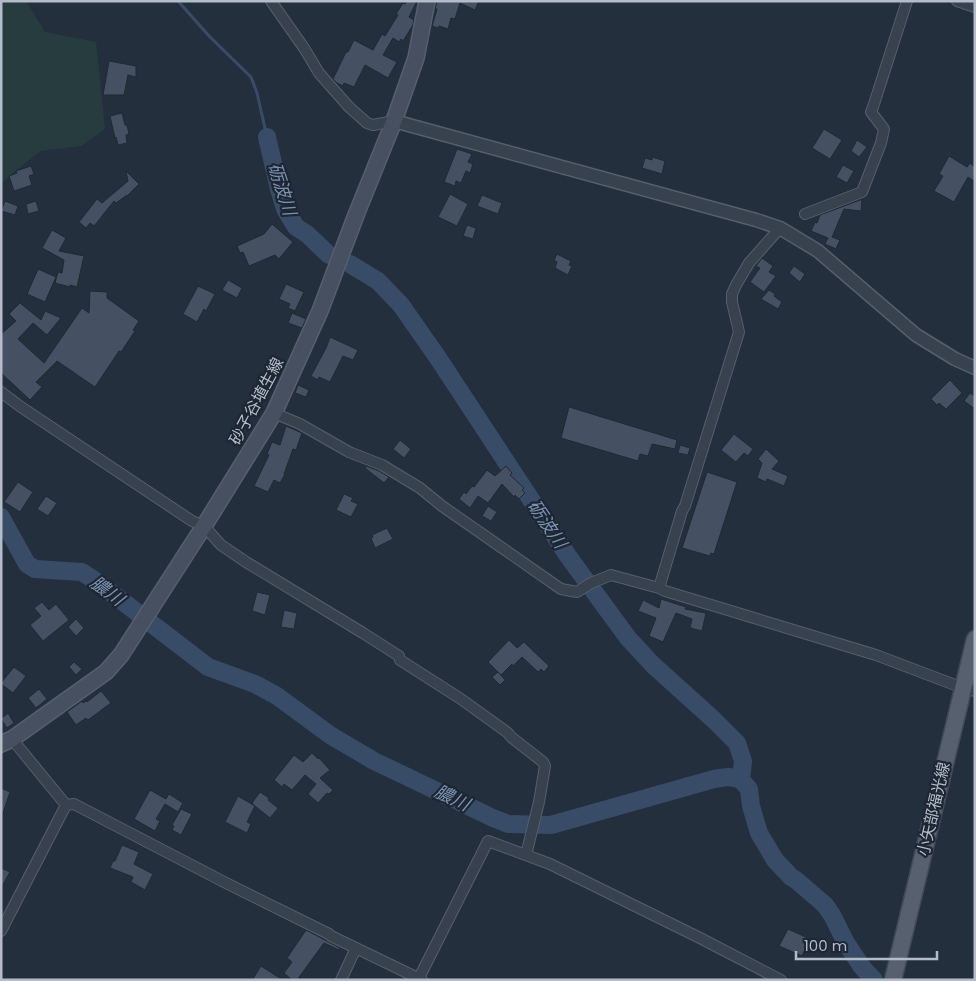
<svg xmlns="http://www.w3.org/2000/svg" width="976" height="981" viewBox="0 0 976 981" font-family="Poppins,'Noto Sans JP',sans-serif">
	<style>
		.green { fill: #263c3f }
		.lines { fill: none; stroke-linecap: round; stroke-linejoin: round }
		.stream { stroke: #394c67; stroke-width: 3 }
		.river { stroke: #394c67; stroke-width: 18 }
		.building { fill: #455162; stroke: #1f2835 }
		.minor-casing { stroke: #565f6c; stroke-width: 12 }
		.tertiary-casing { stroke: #565f6c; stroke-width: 15 }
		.secondary-casing { stroke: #565f6c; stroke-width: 18 }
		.primary-casing { stroke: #414a57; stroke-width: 19 }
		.minor { stroke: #38414e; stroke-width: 10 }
		.tertiary { stroke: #38414e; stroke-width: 12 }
		.secondary { stroke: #465061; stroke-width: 15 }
		.primary { stroke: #56606e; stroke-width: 16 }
		.labels { text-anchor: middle; stroke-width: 4.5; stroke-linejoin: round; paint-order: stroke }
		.street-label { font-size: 16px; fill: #b4bcc9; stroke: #1d2633 }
		.water-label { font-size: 18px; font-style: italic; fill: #7c92b1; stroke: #1d2633 }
	</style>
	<rect width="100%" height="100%" fill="#242f3e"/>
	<path class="green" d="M 1,1 L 26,1 L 45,32 L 96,42 L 105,129 L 81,146 L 40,151 L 1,183 Z"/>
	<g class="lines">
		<path class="stream" d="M 178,1 L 210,37 L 251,77 L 257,93 L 267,137"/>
		<path class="river" d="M 267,137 L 279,189 L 285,209 L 296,227 L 307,234 L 329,255
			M 350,264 L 378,281 L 401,305 L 438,358 L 568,556 L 628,638 L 653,665 L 714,720 L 737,743 L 743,761 L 741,780
			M 1,517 L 27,564 L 35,569 L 82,572 L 100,584 L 208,667 L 255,684 L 277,696 L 330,735 L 374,761 L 493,818 L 508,824 L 551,825 L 714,779 L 728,777 L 735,778 L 741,780 L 749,789 L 751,806 L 759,833 L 775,860 L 791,877 L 796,880 L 825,905 L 832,915 L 846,943 L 862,967 L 874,980"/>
	</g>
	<path class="building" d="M 407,1 L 417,1 L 409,17 L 414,20 L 413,25 L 403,41 L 401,39 L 399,42 L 393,38 L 383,55 L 397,62 L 388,78 L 365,65 L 354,87 L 344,83 L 343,86 L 337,83 L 333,79 L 346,52 L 348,52 L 354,40 L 373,50 L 382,34 L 385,36 L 398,15 L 396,14 L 403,3 L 405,4 Z
		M 437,1 L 479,1 L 475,10 L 460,3 L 455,19 L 451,18 L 448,29 L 439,26 L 438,28 L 432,26 L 437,9 L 435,9 Z
		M 109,61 L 136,66 L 136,77 L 128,75 L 124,95 L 103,95 Z
		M 122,113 L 125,125 L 127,125 L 129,134 L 126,135 L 127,143 L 118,145 L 116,137 L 115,138 L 110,116 Z
		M 824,129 L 842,140 L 830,159 L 812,148 Z
		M 857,140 L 867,147 L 859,157 L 851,151 Z
		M 457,149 L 472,154 L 468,162 L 473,164 L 470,173 L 466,171 L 461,183 L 456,181 L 455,186 L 444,182 Z
		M 949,156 L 967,167 L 970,163 L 975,167 L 975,182 L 968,177 L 954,202 L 934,191 L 943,176 L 939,174 Z
		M 652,157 L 665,161 L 662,174 L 642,168 L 645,158 L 652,160 Z
		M 843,165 L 854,171 L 847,183 L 836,177 Z
		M 31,166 L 34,174 L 29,176 L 32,185 L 14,191 L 9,176 L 17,173 L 16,171 Z
		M 126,171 L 139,184 L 127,196 L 127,195 L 116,203 L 114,201 L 94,226 L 90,223 L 86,228 L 79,222 L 97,199 L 102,203 L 128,181 Z
		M 450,194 L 468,204 L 457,226 L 438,217 Z
		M 482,195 L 502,203 L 498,214 L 477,206 Z
		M 860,200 L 862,200 L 861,211 L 844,209 L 832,237 L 840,240 L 836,249 L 825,244 L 828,238 L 811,231 L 815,222 L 817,223 L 820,215 Z
		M 5,201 L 18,206 L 15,215 L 1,211 Z
		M 36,201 L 39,211 L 28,214 L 26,204 Z
		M 272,224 L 293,242 L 279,259 L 275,255 L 249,266 L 243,252 L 240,253 L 237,246 L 264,234 Z
		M 467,225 L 476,228 L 473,239 L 463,236 Z
		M 52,230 L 66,238 L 59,251 L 84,256 L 77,287 L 70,285 L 70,287 L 55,283 L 58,272 L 62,273 L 64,260 L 42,248 Z
		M 557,254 L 571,261 L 569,265 L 572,266 L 568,275 L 555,268 L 557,262 L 554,260 Z
		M 762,258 L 773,266 L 769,272 L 776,276 L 764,292 L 750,282 L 760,268 L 756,266 Z
		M 794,266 L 805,274 L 800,282 L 789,273 Z
		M 38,269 L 56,277 L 45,302 L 27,294 Z
		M 228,280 L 242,288 L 237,298 L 222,290 Z
		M 286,284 L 304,292 L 295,311 L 288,308 L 290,304 L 279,299 Z
		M 198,286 L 215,294 L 206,311 L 204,309 L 197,322 L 183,314 Z
		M 769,290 L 775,294 L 774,296 L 782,302 L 778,309 L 761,299 Z
		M 90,291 L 107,292 L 107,298 L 139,321 L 133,330 L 135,331 L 121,352 L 119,351 L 95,387 L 57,361 L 36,382 L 42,387 L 30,400 L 1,373 L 1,334 L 16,321 L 9,314 L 20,303 L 41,320 L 45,311 L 61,318 L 47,335 L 33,323 L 18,339 L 44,363 L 82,308 L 89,313 Z
		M 292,313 L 306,319 L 302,328 L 288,323 Z
		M 330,337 L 358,350 L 353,360 L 343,356 L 330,382 L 319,377 L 318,380 L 311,376 L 326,348 Z
		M 950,380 L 962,393 L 946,409 L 939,403 L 937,405 L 931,399 Z
		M 298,385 L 309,390 L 306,397 L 295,393 Z
		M 970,393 L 975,396 L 975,409 L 964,401 Z
		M 569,407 L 677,440 L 675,449 L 652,444 L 648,456 L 640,454 L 638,461 L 561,438 Z
		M 286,426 L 302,433 L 296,450 L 293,449 L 284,474 L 285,474 L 280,483 L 274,480 L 268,492 L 254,486 L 269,455 L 267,454 L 272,442 L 280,445 Z
		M 734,434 L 753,449 L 748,456 L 744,453 L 736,462 L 721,450 Z
		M 400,440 L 411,449 L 404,458 L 393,449 Z
		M 680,445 L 690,448 L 688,455 L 678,453 Z
		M 766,449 L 779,461 L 772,469 L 788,476 L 784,486 L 767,479 L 766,482 L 757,478 L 762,463 L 758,459 Z
		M 366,466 L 379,471 L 389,477 L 384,483 L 365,468 Z
		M 506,466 L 512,473 L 510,475 L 524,488 L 522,490 L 525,493 L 519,499 L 515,495 L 514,497 L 502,484 L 488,503 L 478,496 L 470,508 L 459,499 L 464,492 L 466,494 L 472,486 L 474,487 L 487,470 L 495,476 Z
		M 707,472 L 737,482 L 714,554 L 711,553 L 710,556 L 682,548 Z
		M 18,482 L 33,492 L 20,512 L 4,502 Z
		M 344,494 L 353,498 L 351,501 L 358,504 L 351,517 L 336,510 Z
		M 46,496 L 57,503 L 48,516 L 37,509 Z
		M 488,506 L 497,512 L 491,521 L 482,516 Z
		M 387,528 L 393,539 L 375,548 L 371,538 L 373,537 L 372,535 Z
		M 257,592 L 270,595 L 265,615 L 252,611 Z
		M 661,599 L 686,607 L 685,609 L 706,613 L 702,631 L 690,628 L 692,619 L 676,613 L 663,642 L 649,636 L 656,618 L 638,611 L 643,600 L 659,608 Z
		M 42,602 L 49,610 L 56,604 L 69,620 L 43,641 L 30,625 L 41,616 L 34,608 Z
		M 284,610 L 297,613 L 294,629 L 281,627 Z
		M 76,619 L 84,628 L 76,636 L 68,627 Z
		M 509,640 L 517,648 L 524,642 L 549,666 L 544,672 L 541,669 L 538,672 L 522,657 L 513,666 L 512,664 L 501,675 L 488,662 Z
		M 74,662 L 82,669 L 76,675 L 69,667 Z
		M 14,667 L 26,676 L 13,693 L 1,684 L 1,683 Z
		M 498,672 L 505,680 L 500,685 L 492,677 Z
		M 39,689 L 47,699 L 36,708 L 28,698 Z
		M 101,691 L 111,703 L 88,720 L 86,718 L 76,725 L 67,712 L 82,701 L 83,703 L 86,701 L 87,702 Z
		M 8,713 L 14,723 L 7,728 L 1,719 Z
		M 312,753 L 318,759 L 319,758 L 330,770 L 320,778 L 333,790 L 329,794 L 327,793 L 318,803 L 308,794 L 316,784 L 305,775 L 292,790 L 284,784 L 282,787 L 274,780 L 294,755 L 303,762 Z
		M 1,788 L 10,792 L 3,813 L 1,813 Z
		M 150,790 L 166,799 L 169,794 L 183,803 L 178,812 L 165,804 L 156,819 L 160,821 L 155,831 L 134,819 Z
		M 260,792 L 269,798 L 268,800 L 278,808 L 270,818 L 255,806 L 247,822 L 251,824 L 247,833 L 225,822 L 238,796 L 255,806 L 252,803 Z
		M 181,809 L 192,814 L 181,835 L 172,830 L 174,826 L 172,825 Z
		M 122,845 L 139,852 L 134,864 L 153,874 L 145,890 L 131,882 L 133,877 L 110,868 L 113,861 L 115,861 Z
		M 1,868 L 10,872 L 1,888 Z
		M 788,929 L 810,939 L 802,956 L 779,946 Z
		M 306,930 L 340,948 L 339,950 L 324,943 L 297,980 L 292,980 L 284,973 L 292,962 L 287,958 Z
		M 261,966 L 283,980 L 252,980 Z"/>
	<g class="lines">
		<defs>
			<path id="minor" d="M 271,1 L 304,48 L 319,73 L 349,107 L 367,123 L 373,125 L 394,121
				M 957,1 L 975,7
				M 805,214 L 862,192 L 881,143 L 884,129 L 871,112 L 874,104 L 907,1
				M 1,392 L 21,407 L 192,521 L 204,526 L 221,545 L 246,562 L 363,633 L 399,656 L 400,660 L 461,699 L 508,733 L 511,737 L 543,762 L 545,766 L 539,802 L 526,855
				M 274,413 L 300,424 L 349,452 L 382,465 L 420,488 L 442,506 L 561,589 L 577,592 L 591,583 L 611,575 L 659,588 L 665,591 L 876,655 L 963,688 L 975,691
				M 659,588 L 682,511 L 685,506 L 739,332 L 732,302 L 732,294 L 736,285 L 749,263 L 780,228
				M 12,739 L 66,805
				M 66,805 L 74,804 L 228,884 L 329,934 L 331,936 L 422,980
				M 1,931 L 66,805
				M 419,978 L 488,841 L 550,864 L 702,939 L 781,980
				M 341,980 L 356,948"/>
			<path id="tertiary" d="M 394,121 L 756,220 L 780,228 L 818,251 L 916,335 L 955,359 L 975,368"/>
			<path id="secondary" d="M 1,744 L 12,739 L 106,672 L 121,655 L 204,526 L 274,413 L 320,311 L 356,215 L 394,121 L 416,58 L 427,1"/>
			<path id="primary" d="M 893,980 L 975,639"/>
		</defs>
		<use href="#minor" class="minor-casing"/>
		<use href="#tertiary" class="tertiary-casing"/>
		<use href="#secondary" class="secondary-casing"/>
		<use href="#primary" class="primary-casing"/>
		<use href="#minor" class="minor"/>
		<use href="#tertiary" class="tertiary"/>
		<use href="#secondary" class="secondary"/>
		<use href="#primary" class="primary"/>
	</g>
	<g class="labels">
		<g class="street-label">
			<text transform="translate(256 401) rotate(-62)" y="6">砂子谷埴生線</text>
			<text transform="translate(933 809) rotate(-77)" y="6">小矢部福光線</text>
		</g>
		<g class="water-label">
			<text transform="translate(282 189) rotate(72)" y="6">砺波川</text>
			<text transform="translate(547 524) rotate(56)" y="6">砺波川</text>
			<text transform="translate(107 591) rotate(37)" y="6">膿川</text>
			<text transform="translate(452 798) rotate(25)" y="6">膿川</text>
		</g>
	</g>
	<rect width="976" height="981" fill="none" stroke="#b4bcc9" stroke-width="5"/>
	<path d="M796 951v8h141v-8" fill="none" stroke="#b4bcc9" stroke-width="2.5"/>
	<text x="804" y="951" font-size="15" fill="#b4bcc9" stroke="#1d2633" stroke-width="4" paint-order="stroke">100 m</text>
</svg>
